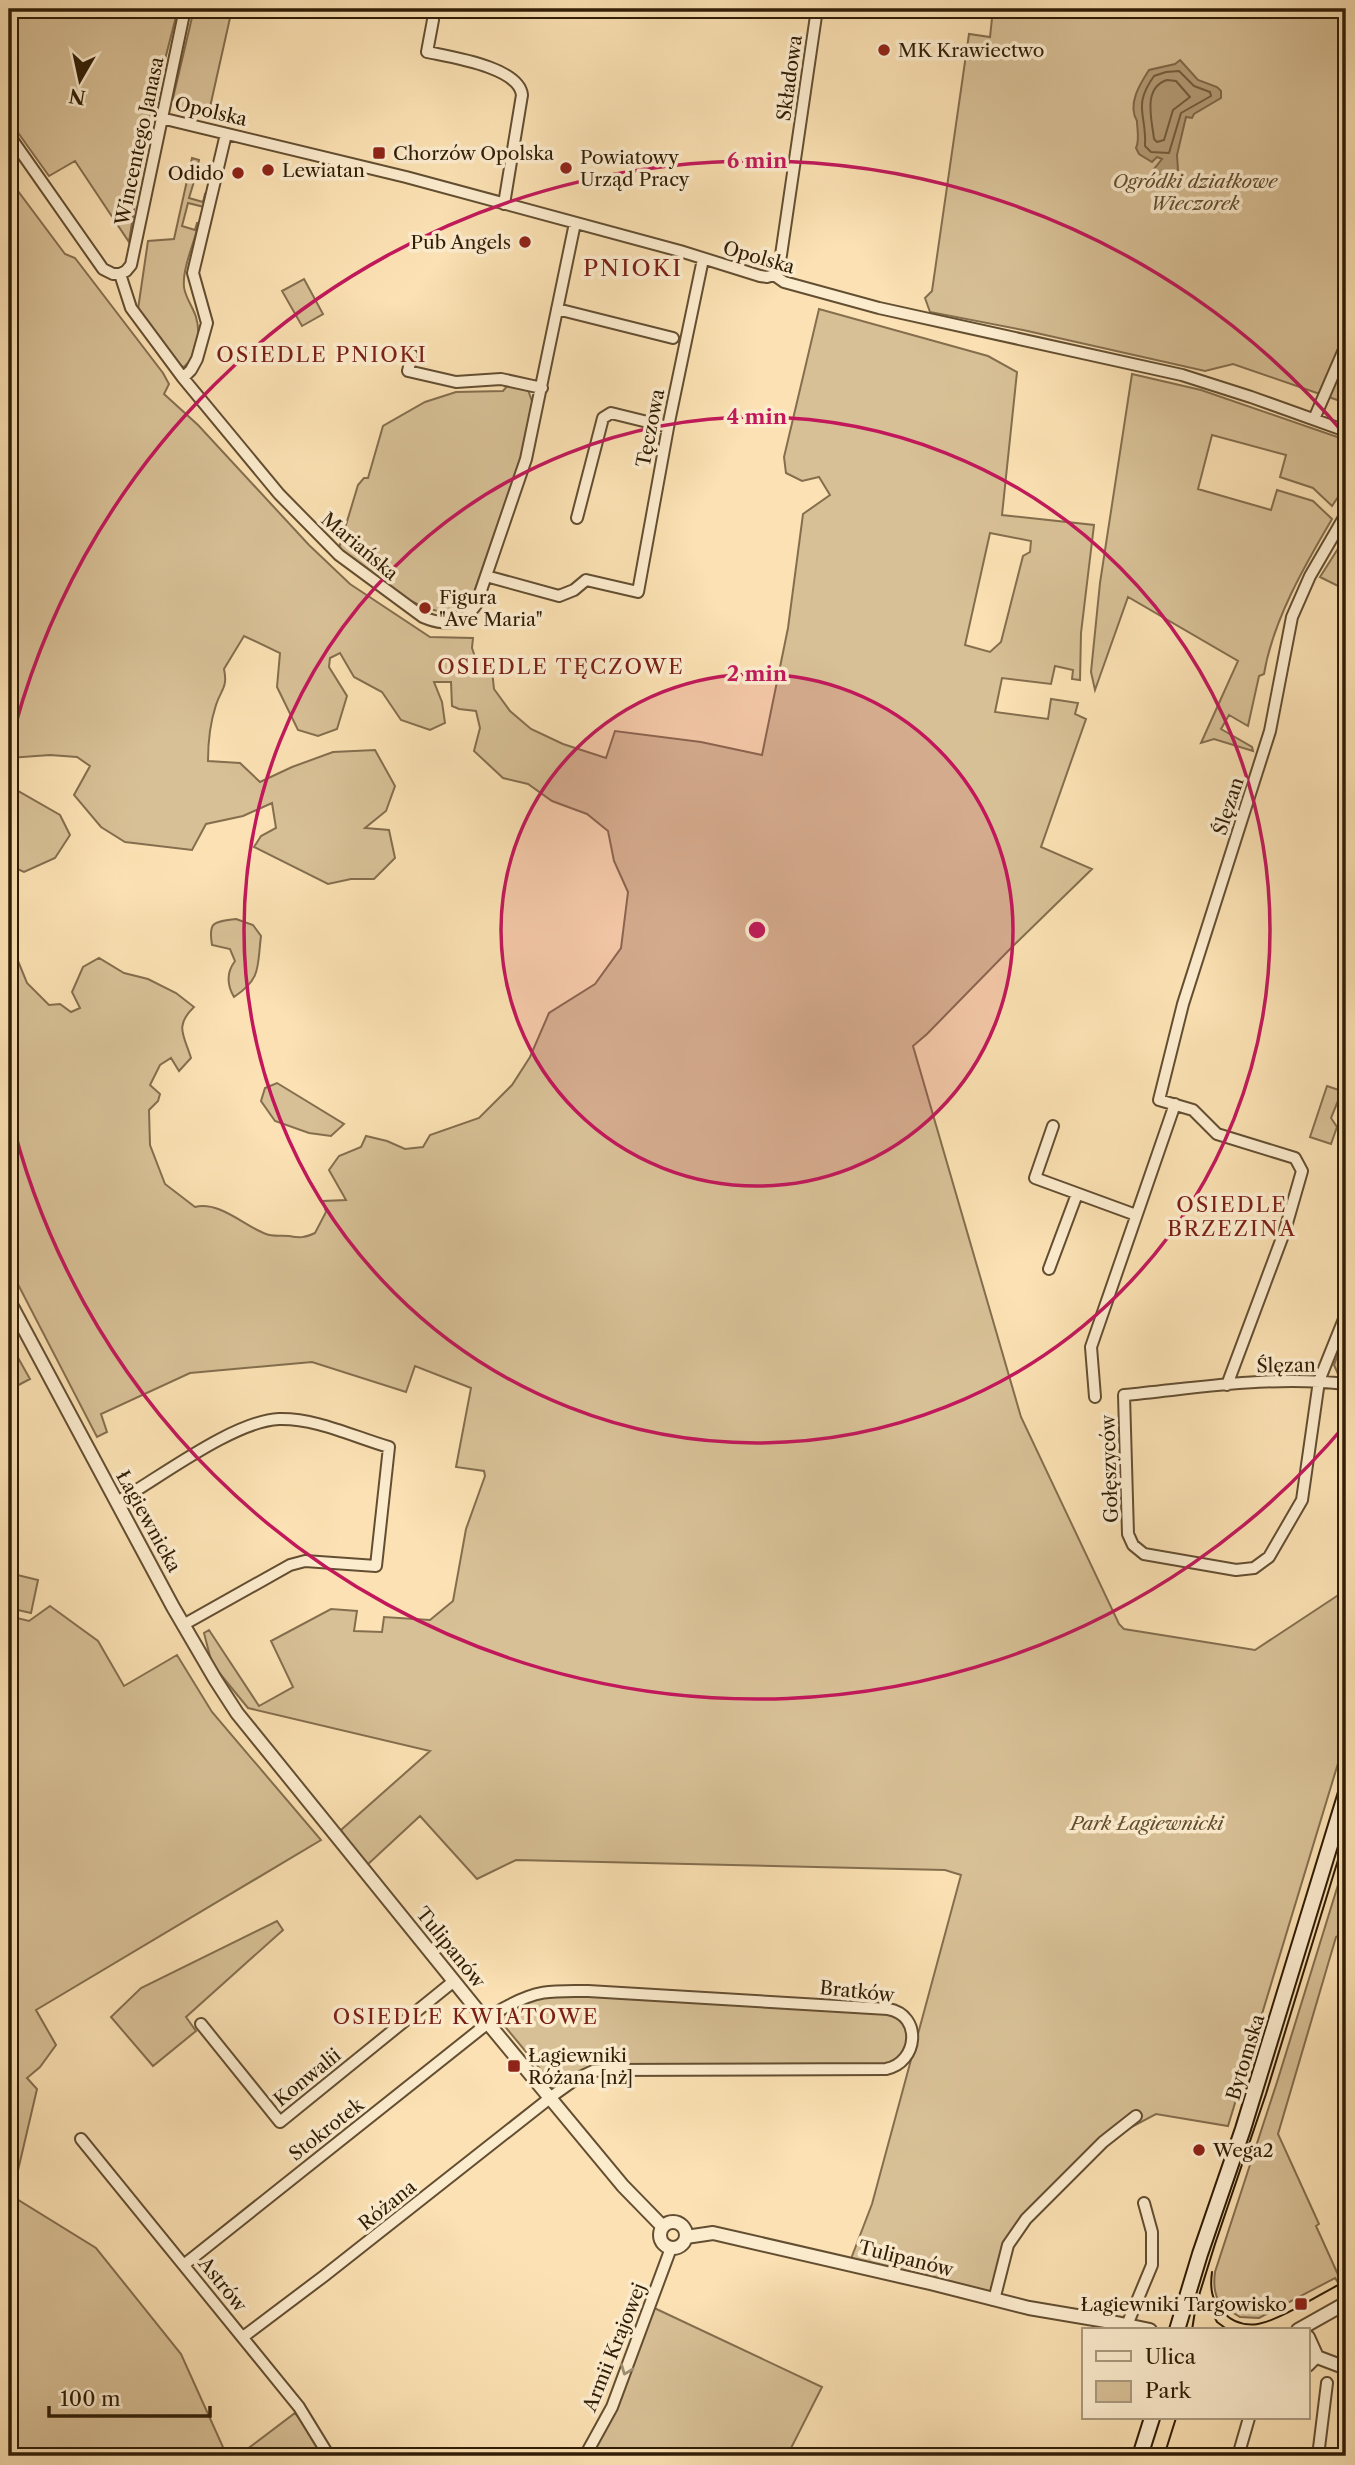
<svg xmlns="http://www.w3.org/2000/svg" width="1355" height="2465" viewBox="0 0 1355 2465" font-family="'Libre Caslon Text',serif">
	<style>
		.green { fill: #d8c096; stroke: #846e4e; stroke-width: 2; fill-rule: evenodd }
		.water { fill: #b69e78; stroke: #806a4a; stroke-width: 2 }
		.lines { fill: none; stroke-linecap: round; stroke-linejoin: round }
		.shore { stroke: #735e3f; stroke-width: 2 }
		.minor-casing { stroke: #634e31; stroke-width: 14 }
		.tertiary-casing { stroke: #634e31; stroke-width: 16 }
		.secondary-casing { stroke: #301d06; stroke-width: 18 }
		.minor { stroke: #fcecce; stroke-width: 10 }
		.tertiary { stroke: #fcecce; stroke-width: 12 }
		.secondary { stroke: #fcecce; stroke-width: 14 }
		.tram { stroke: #301d06; stroke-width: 2 }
		.oneway { stroke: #a08f74 }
		.ring { fill: none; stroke: #c2185b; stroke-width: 3.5 }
		.poi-dot { fill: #8f2418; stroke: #fcecce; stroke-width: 2.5 }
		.labels { text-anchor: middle; stroke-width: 7; stroke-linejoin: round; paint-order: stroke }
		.poi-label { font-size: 19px; fill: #301d06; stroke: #fcecce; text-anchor: start }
		.street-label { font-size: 19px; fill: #301d06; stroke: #fcecce }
		.park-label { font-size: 19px; font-style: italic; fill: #624e31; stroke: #fcecce }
		.neighbourhood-label { font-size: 21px; letter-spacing: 2px; fill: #7a1f14; stroke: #fcecce }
		.quarter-label { font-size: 23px; letter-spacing: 2px; fill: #7a1f14; stroke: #fcecce }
		.centre { fill: #c2185b; stroke: #fcecce; stroke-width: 3.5 }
		.ring-label { font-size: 21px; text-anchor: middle; font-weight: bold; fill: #c2185b; stroke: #fcecce; stroke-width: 7; stroke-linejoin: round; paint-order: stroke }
	</style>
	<rect width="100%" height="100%" fill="#fbe1b3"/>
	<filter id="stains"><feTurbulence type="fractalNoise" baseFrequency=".00286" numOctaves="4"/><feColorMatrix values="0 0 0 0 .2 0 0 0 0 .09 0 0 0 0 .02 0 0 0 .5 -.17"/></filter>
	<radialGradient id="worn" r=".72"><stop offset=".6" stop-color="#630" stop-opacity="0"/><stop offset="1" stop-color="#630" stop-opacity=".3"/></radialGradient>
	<path class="green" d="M 9,9 L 178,9 L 146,133 L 129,242 L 75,161 L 49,176 L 9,120 Z
		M 194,9 L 232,9 L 208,116 L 176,108 L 173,98 Z
		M 993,9 L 1346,9 L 1346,403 L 1233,364 L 1205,371 L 1023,330 L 930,312 L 925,298 L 932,291 L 969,34 L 990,37 Z
		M 192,158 L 199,160 L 197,170 L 210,173 L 213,166 L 214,167 L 210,185 L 208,185 L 209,178 L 196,175 L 189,198 L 203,202 L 205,194 L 207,195 L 204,207 L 188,203 L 182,226 L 195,230 L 197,223 L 199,223 C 195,240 182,269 184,287 C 185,297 193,307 196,317 C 201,333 197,355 184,367 L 179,366 L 138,309 L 148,241 L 174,239 Z
		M 9,179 L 65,254 L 75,258 L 163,373 L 169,384 L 164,394 L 198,425 L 309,545 L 350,584 L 430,637 L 473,638 L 472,648 L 475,657 L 491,661 L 494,689 L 510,711 L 531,729 L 563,744 L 606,758 L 615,731 L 701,742 L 762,755 L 788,628 L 803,514 L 830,495 L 819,477 L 802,481 L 786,473 L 784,457 L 819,309 L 988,356 L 1017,372 L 1002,515 L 1094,525 L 1081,633 L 1080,680 L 1072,679 L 1073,670 L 1055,666 L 1051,684 L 1002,678 L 995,712 L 1048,719 L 1051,699 L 1078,703 L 1075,714 L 1086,719 L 1041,847 L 1092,869 L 1013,946 L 927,1034 L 913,1046 L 1021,1417 L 1119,1624 L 1124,1629 L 1255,1650 L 1346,1590 L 1346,1737 L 1228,2126 L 1156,2114 L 1103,2142 L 1012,2240 L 994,2300 L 849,2264 L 872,2204 L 961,1875 L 945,1870 L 516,1860 L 477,1879 L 420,1816 L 366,1866 L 341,1830 L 430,1751 L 248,1708 L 212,1664 L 204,1633 L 209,1630 L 259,1706 L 293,1687 L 271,1641 L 331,1609 L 357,1611 L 354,1631 L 382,1632 L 384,1617 L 430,1620 L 453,1601 L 466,1529 L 485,1476 L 484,1471 L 456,1467 L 471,1388 L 415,1366 L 406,1392 L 312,1362 L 190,1373 L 101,1414 L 107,1432 L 97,1437 L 9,1267 L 9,939 L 27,983 L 49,1005 L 60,1004 L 71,1012 L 80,1008 L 72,992 L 83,967 L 99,958 L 124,973 L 148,979 L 176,993 L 194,1007 C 174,1026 184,1035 191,1058 L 179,1071 L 171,1058 L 160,1065 L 150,1085 L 160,1094 L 158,1101 L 149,1110 L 150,1145 L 165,1184 L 195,1207 C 220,1201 244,1226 266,1234 C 273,1237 281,1235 289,1236 C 300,1238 304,1238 315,1233 L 326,1212 L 323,1201 L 346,1200 L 329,1170 L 339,1156 L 361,1147 L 366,1136 L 387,1141 L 405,1149 L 423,1147 L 430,1135 L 479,1118 L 512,1085 L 530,1057 L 549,1013 L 595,984 L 621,948 L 628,892 L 614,861 L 608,831 L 587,814 L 552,801 L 528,784 L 503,778 L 474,751 L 480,728 L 476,711 L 459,709 L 452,706 L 451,682 L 434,682 L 442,702 L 445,723 L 430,730 L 401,720 L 382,692 L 354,677 L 340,653 L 330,658 L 329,667 L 347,696 L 337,729 L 318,736 L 298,730 L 277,687 L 280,653 L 244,636 L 224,669 C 228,688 221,689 216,705 C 210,723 208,742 208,761 L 240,763 L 260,782 L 292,767 L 333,752 L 375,750 L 395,786 L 386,811 L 365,828 L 389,830 L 395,858 L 374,879 L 351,879 L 328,884 L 254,847 L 261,836 L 276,828 L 272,803 L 243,816 L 206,824 L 192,850 L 125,842 L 101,827 L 74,795 L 90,766 L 77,757 L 50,755 L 9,758 ZM 990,533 L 1031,541 L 1030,552 L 1023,556 L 1001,642 L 990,652 L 965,645 Z
		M 304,279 L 323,314 L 302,326 L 282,291 Z
		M 1132,374 L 1201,390 L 1346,440 L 1346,485 L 1332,506 L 1313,488 L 1280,477 L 1286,455 L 1212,435 L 1198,489 L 1271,510 L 1277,490 L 1313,501 L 1332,519 C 1305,565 1273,620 1264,674 L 1259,676 L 1248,726 L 1229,715 L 1221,729 L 1252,747 L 1253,751 L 1214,739 L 1201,743 L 1238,661 L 1128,597 L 1095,690 L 1091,672 L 1100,583 Z
		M 508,385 L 528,390 L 533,404 L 523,452 L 471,601 C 441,639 365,569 339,548 L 358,485 L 364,478 L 368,478 L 383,426 L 425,402 L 456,392 L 503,391 Z
		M 1346,536 L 1346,590 L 1320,577 Z
		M 9,788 L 18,791 L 60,815 L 70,835 L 55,858 L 24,872 L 11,866 L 9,867 Z
		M 236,919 L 253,925 L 261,936 C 257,967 262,978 234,997 C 227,985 226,973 235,961 L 230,949 L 212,945 C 208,921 214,922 236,919 Z
		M 277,1083 L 344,1124 L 331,1136 L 309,1133 L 275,1121 L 261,1101 L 265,1088 Z
		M 1327,1086 L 1342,1091 L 1331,1118 L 1337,1127 L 1331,1144 L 1310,1137 Z
		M 9,1329 L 16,1339 L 12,1347 L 30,1379 L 9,1390 Z
		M 1346,1333 L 1346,1375 L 1338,1374 L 1334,1365 Z
		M 9,1573 L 38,1580 L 31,1613 L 9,1608 Z
		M 50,1606 L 98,1641 L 124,1686 L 177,1655 L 212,1712 L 321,1840 L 36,2010 L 56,2045 L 40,2067 L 27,2078 L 37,2089 L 12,2196 L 96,2248 L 181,2354 L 227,2456 L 9,2456 L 9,1616 L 29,1621 Z
		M 1346,1859 L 1346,1930 L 1336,1937 L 1278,2134 L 1319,2224 L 1316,2226 L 1340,2279 L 1337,2281 L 1335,2278 L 1259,2318 L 1240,2317 L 1227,2309 L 1224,2310 C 1215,2298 1213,2287 1215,2272 L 1278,2079 Z
		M 277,1921 L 283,1930 L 186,2017 L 196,2031 L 153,2066 L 111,2017 L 141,1988 Z
		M 534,1993 L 896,2011 L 912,2040 L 893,2068 L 584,2075 L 571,2076 L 555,2087 L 498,2018 L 522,1998 Z
		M 650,2306 L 822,2387 L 787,2456 L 585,2456 Z
		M 295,2413 L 329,2456 L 238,2456 Z"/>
	<path class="water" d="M 1180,60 L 1198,80 L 1217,87 L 1221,91 L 1221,98 L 1194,114 L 1192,118 L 1186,117 L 1177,155 L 1178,170 C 1170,175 1159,177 1150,174 L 1162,159 L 1157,157 L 1152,162 L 1139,154 L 1136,148 C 1140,140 1137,130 1137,121 C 1127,104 1140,84 1149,70 L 1175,64 Z"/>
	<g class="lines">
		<path class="shore" d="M 1179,71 L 1194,86 L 1210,92 L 1211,96 L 1181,113 L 1169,153 L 1151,152 L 1145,146 C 1147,114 1132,107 1154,76 L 1166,72 Z
			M 1167,80 L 1176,81 L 1190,97 L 1173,110 L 1164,140 L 1157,142 L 1154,139 C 1152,120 1142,88 1167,80 Z"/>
		<defs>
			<path id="minor" d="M 433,20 L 427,52 C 450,57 519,67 522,95 L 504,204
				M 161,118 L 406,177 L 680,251 L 760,276 L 767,277 L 774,275 L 784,282 L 879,308 L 1182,375 L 1251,397 L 1346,431
				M 9,135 L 103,269 L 113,274 L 120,274
				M 120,274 L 131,308 L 183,378 L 279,494 L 339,555 L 423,617 C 437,623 448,624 463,621 L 476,605 L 526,459 L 575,223
				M 120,274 L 126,271 L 131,265 L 185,9
				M 774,275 L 778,269 L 781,255 L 817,9
				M 557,309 L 673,338
				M 412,355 L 408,371 L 456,382 L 501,379 L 542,388
				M 183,378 L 191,370 L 197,359 L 207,323 L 193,273 L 226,134
				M 1314,419 L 1346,345
				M 577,518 L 603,418 L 611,413 L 668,427
				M 486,576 L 559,596 L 574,590 L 586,580 L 638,592 L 669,422 L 703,259
				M 1053,1126 L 1035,1178 L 1136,1215
				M 1049,1269 L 1077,1194
				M 1346,1314 L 1319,1381 L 1302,1500 L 1269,1557 L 1254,1568 L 1236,1570 L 1144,1554 L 1133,1545 L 1128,1534 L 1124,1395 C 1198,1388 1272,1375 1346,1384
				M 1227,1385 L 1285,1230 L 1302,1171 L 1295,1158 L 1217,1134 L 1193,1110 L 1159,1100 L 1183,1004 L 1270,731 L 1292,617 L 1310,576 L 1346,514
				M 1095,1397 L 1091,1347 L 1175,1104
				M 117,1502 C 158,1479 233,1421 279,1419 C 316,1418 354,1437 389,1447 L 376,1566 L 305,1561 L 290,1565 L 183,1625
				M 201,2024 L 280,2122 L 454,1981
				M 81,2139 L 299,2407 L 329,2456
				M 185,2264 L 483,2027 C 490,2016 496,2012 508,2006 C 539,1989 554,1991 588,1991 L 888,2009 C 923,2015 918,2063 886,2069 L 604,2070 L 593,2071 L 576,2079 L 555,2094 L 324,2276 L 243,2337
				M 994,2300 L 1008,2245 L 1026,2219 L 1103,2142 L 1136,2116
				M 1127,2325 L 1152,2265 L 1152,2232 L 1144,2203
				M 1308,2366 L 1317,2357
				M 585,2456 L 612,2407 L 671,2248
				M 1238,2456 L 1249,2418
				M 1318,2456 L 1327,2383"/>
			<path id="tertiary" d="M 9,1301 L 173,1607 L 215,1679 L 237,1713 L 487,2022 L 623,2186 L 663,2227
				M660 2235a13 13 0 1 1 26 0a13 13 0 1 1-26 0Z
				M 686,2237 L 713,2233 L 930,2283 L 1029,2308 L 1112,2322 L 1150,2330
				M 1298,2330 L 1346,2303
				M 1308,2337 L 1317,2357 L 1346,2368"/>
			<path id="secondary" d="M 1177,2330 L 1200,2254 L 1243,2129 L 1346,1793
				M 1140,2456 L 1152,2418"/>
		</defs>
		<use href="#minor" class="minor-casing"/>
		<use href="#tertiary" class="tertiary-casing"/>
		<use href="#secondary" class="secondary-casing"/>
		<use href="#minor" class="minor"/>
		<use href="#tertiary" class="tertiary"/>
		<use href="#secondary" class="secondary"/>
		<path class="tram" d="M 1212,2272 C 1210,2287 1211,2301 1223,2312 C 1232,2322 1245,2326 1258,2324 C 1281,2320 1323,2292 1346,2281
			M 1208,2304 L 1217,2322 L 1228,2330
			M 1192,2330 L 1196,2305 L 1215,2244 L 1266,2094 L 1346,1834
			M 1164,2456 L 1176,2418"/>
	</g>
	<defs><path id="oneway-chevron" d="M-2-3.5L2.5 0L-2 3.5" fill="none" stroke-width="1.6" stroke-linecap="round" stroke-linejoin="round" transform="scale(1.75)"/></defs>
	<use class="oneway" href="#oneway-chevron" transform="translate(626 2370) rotate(111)"/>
	<circle cx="757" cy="930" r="256" fill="#c2185b" fill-opacity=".12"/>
	<g class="ring">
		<circle cx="757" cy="930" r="256"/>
		<circle cx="757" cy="930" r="513"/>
		<path d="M1346 1424A769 769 0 0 1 9 1110M9 750A769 769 0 0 1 1346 436"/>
	</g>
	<g class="poi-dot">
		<circle cx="884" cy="50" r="7"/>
		<rect x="372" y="146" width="14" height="14" rx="3.5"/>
		<circle cx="566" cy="168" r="7"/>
		<circle cx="268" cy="170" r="7"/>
		<circle cx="238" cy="173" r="7"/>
		<circle cx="525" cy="242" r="7"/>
		<circle cx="425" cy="608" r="7"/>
		<rect x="507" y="2059" width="14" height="14" rx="3.5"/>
		<circle cx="1199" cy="2150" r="7"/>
		<rect x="1294" y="2297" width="14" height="14" rx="3.5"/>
	</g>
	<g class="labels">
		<g class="poi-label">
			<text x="898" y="57">MK Krawiectwo</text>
			<text x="393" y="160">Chorzów Opolska</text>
			<text x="580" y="164">Powiatowy<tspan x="580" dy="22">Urząd Pracy</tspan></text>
			<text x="282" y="177">Lewiatan</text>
			<text x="224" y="180" text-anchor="end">Odido</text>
			<text x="511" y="249" text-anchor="end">Pub Angels</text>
			<text x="439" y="604">Figura<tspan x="439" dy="22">"Ave Maria"</tspan></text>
			<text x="528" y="2062">Łagiewniki<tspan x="528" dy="22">Różana [nż]</tspan></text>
			<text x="1213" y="2157">Wega2</text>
			<text x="1287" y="2311" text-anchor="end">Łagiewniki Targowisko</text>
		</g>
		<g class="street-label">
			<text transform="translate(789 78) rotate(-82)" y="7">Składowa</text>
			<text transform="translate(211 111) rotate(13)" y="7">Opolska</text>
			<text transform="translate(139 141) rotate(-78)" y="7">Wincentego Janasa</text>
			<text transform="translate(759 257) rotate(16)" y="7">Opolska</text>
			<text transform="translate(650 428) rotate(-79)" y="7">Tęczowa</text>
			<text transform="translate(360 546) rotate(40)" y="7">Mariańska</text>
			<text transform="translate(1228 806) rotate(-72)" y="7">Ślęzan</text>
			<text transform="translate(1286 1365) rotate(-1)" y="7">Ślęzan</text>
			<text transform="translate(1109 1469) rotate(-92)" y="7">Gołęszyców</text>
			<text transform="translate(149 1521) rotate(61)" y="7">Łagiewnicka</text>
			<text transform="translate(451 1947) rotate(51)" y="7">Tulipanów</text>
			<text transform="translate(857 1991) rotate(6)" y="7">Bratków</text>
			<text transform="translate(1245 2057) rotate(-73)" y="7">Bytomska</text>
			<text transform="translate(307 2077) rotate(-39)" y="7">Konwalii</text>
			<text transform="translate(326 2129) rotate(-38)" y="7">Stokrotek</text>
			<text transform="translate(387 2205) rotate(-39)" y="7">Różana</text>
			<text transform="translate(906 2258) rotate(14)" y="7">Tulipanów</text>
			<text transform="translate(223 2284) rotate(51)" y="7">Astrów</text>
			<text transform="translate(614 2347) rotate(-68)" y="7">Armii Krajowej</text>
		</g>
		<g class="park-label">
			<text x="1195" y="188">Ogródki działkowe<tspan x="1195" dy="22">Wieczorek</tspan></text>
			<text x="1147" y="1830">Park Łagiewnicki</text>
		</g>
		<g class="neighbourhood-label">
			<text x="322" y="362">OSIEDLE PNIOKI</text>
			<text x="561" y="674">OSIEDLE TĘCZOWE</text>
			<text x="1232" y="1212">OSIEDLE<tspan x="1232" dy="24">BRZEZINA</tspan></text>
			<text x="466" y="2024">OSIEDLE KWIATOWE</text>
		</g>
		<g class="quarter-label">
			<text x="633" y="276">PNIOKI</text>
		</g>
	</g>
	<circle cx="757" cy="930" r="10" class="centre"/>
	<g class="ring-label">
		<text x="757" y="168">6 min</text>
		<text x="757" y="424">4 min</text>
		<text x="757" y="681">2 min</text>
	</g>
	<rect width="1355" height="2465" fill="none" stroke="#fbe1b3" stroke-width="35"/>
	<rect x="10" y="10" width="1334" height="2444" fill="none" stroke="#301d06" stroke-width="3.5"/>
	<rect x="18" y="18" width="1320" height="2430" fill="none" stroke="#301d06" stroke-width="2"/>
	<rect x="1082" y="2328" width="228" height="91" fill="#fcecce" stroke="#aa997e" stroke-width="2"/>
	<rect x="1096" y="2351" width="35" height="10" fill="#fcecce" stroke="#aa997e" stroke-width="2"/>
	<text x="1145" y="2364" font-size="21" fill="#301d06">Ulica</text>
	<rect x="1096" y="2381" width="35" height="21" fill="#d8c096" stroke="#aa997e" stroke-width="2"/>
	<text x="1145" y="2398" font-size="21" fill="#301d06">Park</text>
	<g transform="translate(80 80) rotate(189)" stroke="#fcecce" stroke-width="5" paint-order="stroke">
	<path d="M0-5L12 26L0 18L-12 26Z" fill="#301d06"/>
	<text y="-10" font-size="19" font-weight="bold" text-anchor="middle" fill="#301d06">N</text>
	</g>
	<path d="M49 2406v10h161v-10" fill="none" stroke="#301d06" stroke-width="3.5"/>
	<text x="60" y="2406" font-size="21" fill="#301d06" stroke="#fcecce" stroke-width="5" paint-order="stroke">100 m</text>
	<rect width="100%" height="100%" filter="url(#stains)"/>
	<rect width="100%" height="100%" fill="url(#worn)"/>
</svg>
